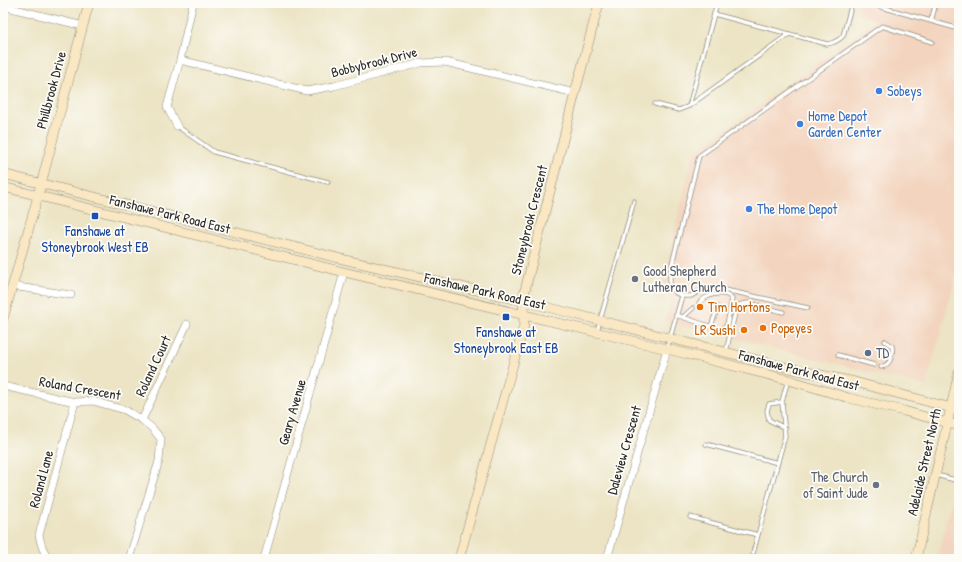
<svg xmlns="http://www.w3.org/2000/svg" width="962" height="562" viewBox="0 0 962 562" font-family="'Patrick Hand',sans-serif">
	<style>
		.built { fill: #f3d4be }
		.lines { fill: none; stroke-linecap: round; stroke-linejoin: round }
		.lane-casing { stroke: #8c8878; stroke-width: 5 }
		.street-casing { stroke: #8c8878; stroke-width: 8 }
		.secondary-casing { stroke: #8c8878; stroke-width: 10 }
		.lane { stroke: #fff; stroke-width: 3.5 }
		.street { stroke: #fff; stroke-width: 7 }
		.secondary { stroke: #fae7c3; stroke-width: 9 }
		.shop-dot { fill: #3f7fe0; stroke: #fdfcf7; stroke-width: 1.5 }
		.transit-dot { fill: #1a4fb4; stroke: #fdfcf7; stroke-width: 1.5 }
		.worship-dot { fill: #6b7280; stroke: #fdfcf7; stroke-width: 1.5 }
		.food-dot { fill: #e8710a; stroke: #fdfcf7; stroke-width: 1.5 }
		.service-dot { fill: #5c6f8a; stroke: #fdfcf7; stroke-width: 1.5 }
		.labels { text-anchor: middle; stroke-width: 3.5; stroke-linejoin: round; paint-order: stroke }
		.street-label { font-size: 14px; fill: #2b2b2b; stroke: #fdfcf7 }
		.shop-label { font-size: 14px; fill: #366cbe; stroke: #fdfcf7; text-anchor: start }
		.transit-label { font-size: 14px; fill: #164399; stroke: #fdfcf7 }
		.worship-label { font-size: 14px; fill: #5b616d; stroke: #fdfcf7; text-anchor: start }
		.food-label { font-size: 14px; fill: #c56008; stroke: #fdfcf7; text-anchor: start }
		.service-label { font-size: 14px; fill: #4e5e75; stroke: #fdfcf7; text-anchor: start }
	</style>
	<rect width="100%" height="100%" fill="#fdfcf7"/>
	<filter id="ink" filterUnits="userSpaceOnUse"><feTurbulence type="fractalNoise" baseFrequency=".025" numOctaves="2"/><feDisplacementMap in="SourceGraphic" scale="8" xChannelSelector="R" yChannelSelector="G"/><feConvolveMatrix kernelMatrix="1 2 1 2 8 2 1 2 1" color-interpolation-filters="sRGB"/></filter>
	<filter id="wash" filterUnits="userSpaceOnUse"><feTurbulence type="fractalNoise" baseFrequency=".012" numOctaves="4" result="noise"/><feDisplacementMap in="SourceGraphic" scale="16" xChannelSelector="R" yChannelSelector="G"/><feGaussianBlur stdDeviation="0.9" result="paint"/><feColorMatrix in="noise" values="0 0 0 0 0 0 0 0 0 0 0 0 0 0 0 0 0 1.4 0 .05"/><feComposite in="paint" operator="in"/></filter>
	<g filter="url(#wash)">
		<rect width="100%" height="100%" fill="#ece4c4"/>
		<path class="built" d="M 860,3 L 959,3 L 959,265 L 926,386 L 665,321 L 671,300 L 662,284 L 693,154 L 876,20 L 857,13 Z
			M 959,474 L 959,559 L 937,559 Z"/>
	</g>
	<g filter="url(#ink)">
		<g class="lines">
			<defs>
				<path id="lane" d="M 874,3 L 878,6 L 959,29
					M 954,3 L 959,4
					M 714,14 L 827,44 C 834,43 838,41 843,36 L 852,3
					M 931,21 L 936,3
					M 655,104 L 679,110 L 689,106 L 789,34
					M 689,106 L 717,3
					M 177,126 L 214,152 L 328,182
					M 808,308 L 716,288 L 705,288 L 691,296 L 682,296 L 676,293 L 670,284 L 670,272 L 699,156 L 882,26 L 932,42
					M 676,315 L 721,330 L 727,325 L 732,299 C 727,292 714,293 707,297 C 704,298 701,301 699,303
					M 683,317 L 693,308
					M 711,326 L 718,307
					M 597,331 L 634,201
					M 667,348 L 682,296
					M 726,352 L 735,313 L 738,305 L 748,303 L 783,312
					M 838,355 L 874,365
					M 881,367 C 891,365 893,355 892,346 L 885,341
					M 782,402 L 769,404 L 767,411 L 769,420 L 785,428
					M 706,444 L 778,463
					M 936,475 L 959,481
					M 690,517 L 758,535
					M 753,553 L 785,436 L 782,402 L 785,390 L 788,381"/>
				<path id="street" d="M 3,6 L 83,26
					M 180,60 L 307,91 L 334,86 L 421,63 L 445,62 L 575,93
					M 177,126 L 167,107 L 180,60 L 193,3
					M 12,286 L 71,295
					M 3,386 L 75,402 L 93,401 L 125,410 L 142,420 L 152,428 L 161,439 L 159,461 L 129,559
					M 142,420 L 187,324
					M 51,559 C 43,554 41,544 39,535 L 75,402
					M 264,559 L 344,272
					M 607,559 L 667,349"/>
				<path id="secondary" d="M 3,174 L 346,260 L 523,301 L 669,338 L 793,369 L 855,382 L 959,410
					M 3,187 L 344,272 L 667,349 L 789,380 L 849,398 L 904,411 L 959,426
					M 3,319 L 36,203 L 89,3
					M 459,559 L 524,325 L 523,301 L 525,290 L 575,93 L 599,3
					M 916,559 L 959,372"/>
			</defs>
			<use href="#lane" class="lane-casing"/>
			<use href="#street" class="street-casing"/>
			<use href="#secondary" class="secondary-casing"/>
			<use href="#lane" class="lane"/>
			<use href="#street" class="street"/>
			<use href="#secondary" class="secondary"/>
		</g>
	</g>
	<g class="shop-dot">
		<circle cx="879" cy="91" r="4"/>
		<circle cx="800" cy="124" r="4"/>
		<circle cx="749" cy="209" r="4"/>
	</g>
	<g class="transit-dot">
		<rect x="91" y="212" width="8" height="8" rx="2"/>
		<rect x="502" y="313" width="8" height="8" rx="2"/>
	</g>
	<g class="worship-dot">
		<circle cx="635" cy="279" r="4"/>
		<circle cx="876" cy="485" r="4"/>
	</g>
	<g class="food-dot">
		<circle cx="700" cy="307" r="4"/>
		<circle cx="763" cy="328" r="4"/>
		<circle cx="744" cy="330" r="4"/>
	</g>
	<circle class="service-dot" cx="868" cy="353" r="4"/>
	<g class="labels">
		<g class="street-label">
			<text transform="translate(374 62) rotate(-14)" y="5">Bobbybrook Drive</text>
			<text transform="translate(51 90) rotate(-75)" y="5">Phillbrook Drive</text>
			<text transform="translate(170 214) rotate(14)" y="5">Fanshawe Park Road East</text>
			<text transform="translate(529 220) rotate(-76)" y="5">Stoneybrook Crescent</text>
			<text transform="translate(485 291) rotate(13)" y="5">Fanshawe Park Road East</text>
			<text transform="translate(153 366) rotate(-65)" y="5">Roland Court</text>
			<text transform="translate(799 370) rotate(15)" y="5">Fanshawe Park Road East</text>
			<text transform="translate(80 388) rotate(10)" y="5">Roland Crescent</text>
			<text transform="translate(292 412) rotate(-74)" y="5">Geary Avenue</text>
			<text transform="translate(624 450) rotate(-74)" y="5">Daleview Crescent</text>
			<text transform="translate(924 462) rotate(-77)" y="5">Adelaide Street North</text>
			<text transform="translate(41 479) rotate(-75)" y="5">Roland Lane</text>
		</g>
		<g class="shop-label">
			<text x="887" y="96">Sobeys</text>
			<text x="808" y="121">Home Depot<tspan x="808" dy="16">Garden Center</tspan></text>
			<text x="757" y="214">The Home Depot</text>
		</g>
		<g class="transit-label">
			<text x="95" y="236">Fanshawe at<tspan x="95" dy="16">Stoneybrook West EB</tspan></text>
			<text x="506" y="337">Fanshawe at<tspan x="506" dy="16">Stoneybrook East EB</tspan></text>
		</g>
		<g class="worship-label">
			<text x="643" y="276">Good Shepherd<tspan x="643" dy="16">Lutheran Church</tspan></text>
			<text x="868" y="482" text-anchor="end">The Church<tspan x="868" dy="16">of Saint Jude</tspan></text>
		</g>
		<g class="food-label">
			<text x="708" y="312">Tim Hortons</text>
			<text x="771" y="333">Popeyes</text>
			<text x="736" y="335" text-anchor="end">LR Sushi</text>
		</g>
		<g class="service-label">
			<text x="876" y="358">TD</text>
		</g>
	</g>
	<rect width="962" height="562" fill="none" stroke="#fdfcf7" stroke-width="16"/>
</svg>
